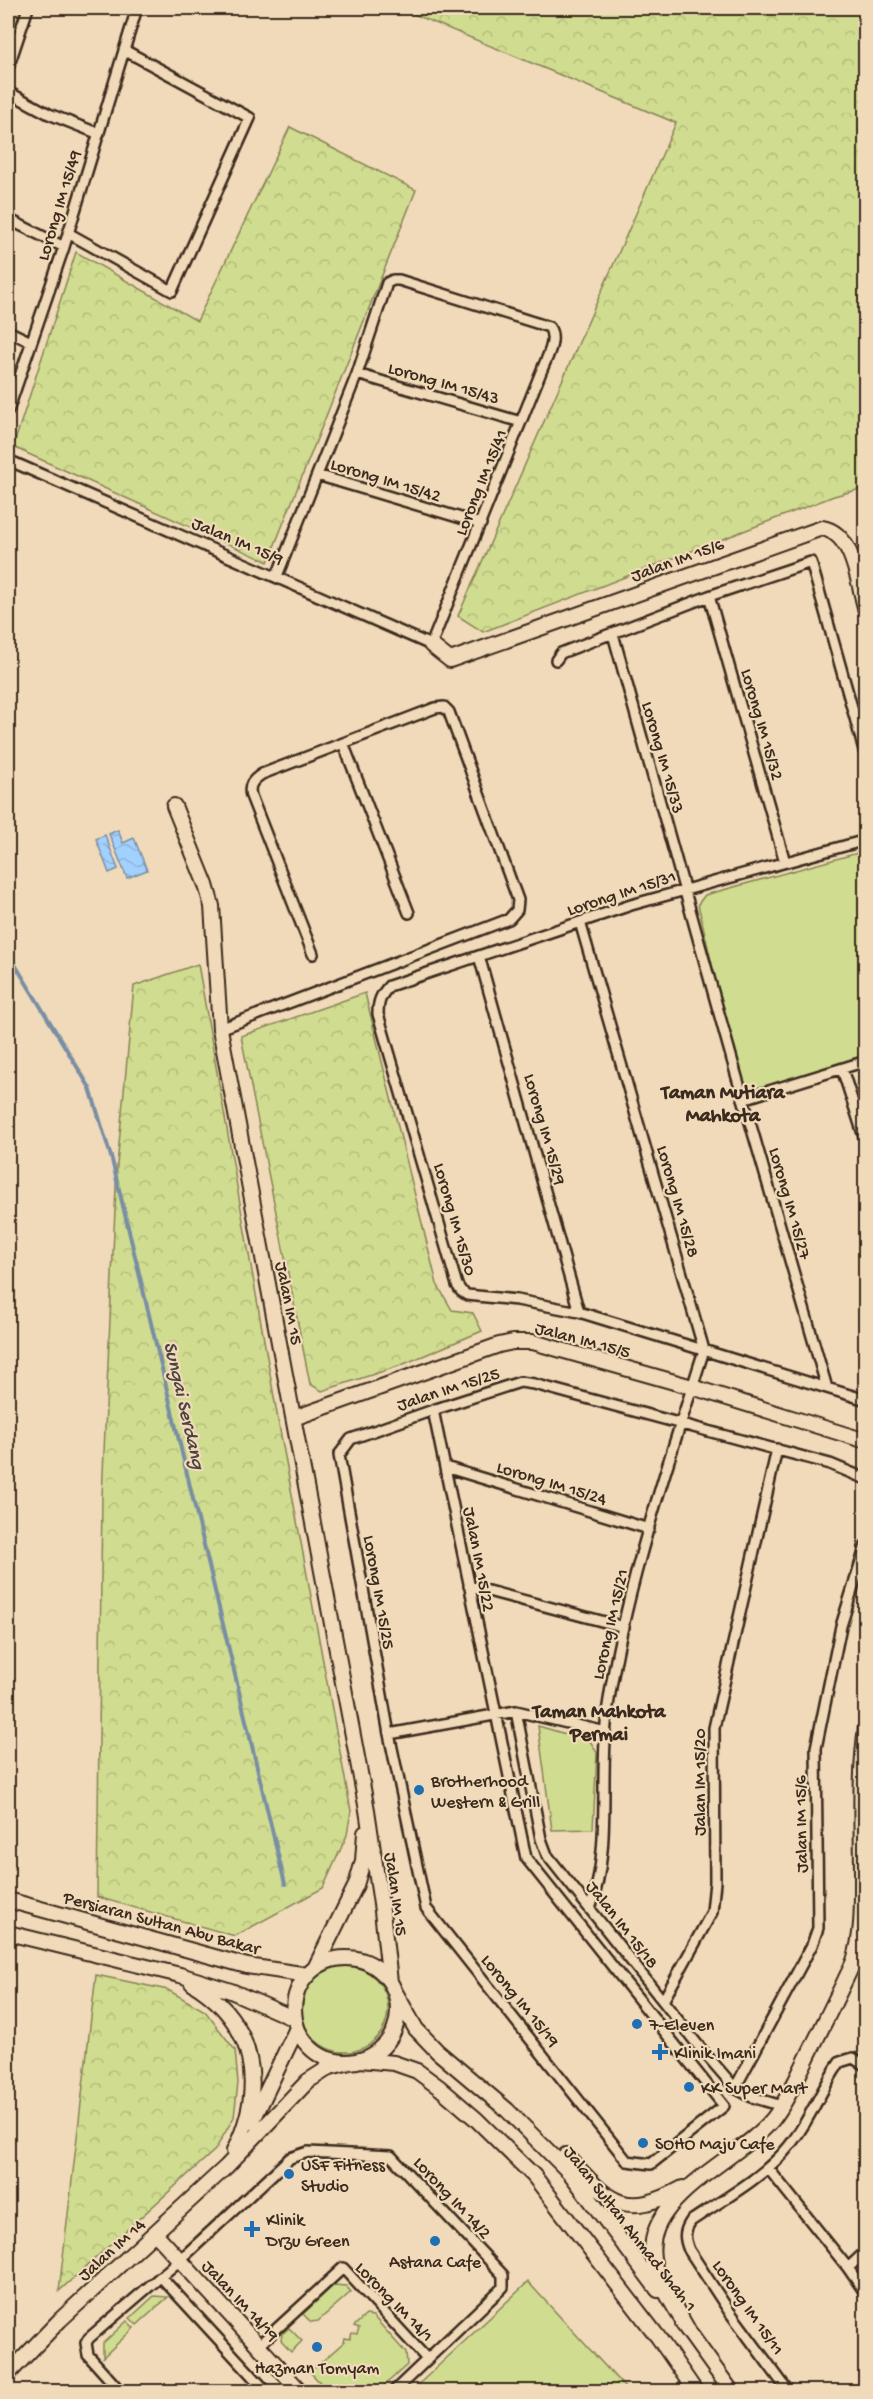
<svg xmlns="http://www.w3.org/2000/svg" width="873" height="2399" viewBox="0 0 873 2399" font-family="'Gochi Hand',sans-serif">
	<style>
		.green { fill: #d0dc8f; stroke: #868356; stroke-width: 1.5 }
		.forest { fill: url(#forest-crowns); stroke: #868356; stroke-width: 1.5 }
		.water { fill: url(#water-waves); stroke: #798ea4; stroke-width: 1.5 }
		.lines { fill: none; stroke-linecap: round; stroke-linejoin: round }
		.stream { stroke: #798ea4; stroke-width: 4 }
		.street-casing { stroke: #3b2a1e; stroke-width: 14 }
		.secondary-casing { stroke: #3b2a1e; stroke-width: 18 }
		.street { stroke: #f0dab9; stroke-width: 9 }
		.secondary { stroke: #f0dab9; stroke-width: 14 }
		.poi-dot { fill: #1f6fb2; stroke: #f0dab9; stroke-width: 2 }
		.labels { text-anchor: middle; stroke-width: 4.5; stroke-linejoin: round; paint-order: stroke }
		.street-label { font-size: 18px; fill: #3b2a1e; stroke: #f0dab9 }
		.poi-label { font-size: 18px; fill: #3b2a1e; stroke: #f0dab9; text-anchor: start }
		.neighbourhood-label { font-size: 20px; font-weight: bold; fill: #3b2a1e; stroke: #f0dab9 }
		.water-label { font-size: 20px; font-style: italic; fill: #4b4340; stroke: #f0dab9 }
	</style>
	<defs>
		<pattern id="forest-crowns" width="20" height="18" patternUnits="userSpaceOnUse" patternTransform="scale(1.5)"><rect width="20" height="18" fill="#d0dc8f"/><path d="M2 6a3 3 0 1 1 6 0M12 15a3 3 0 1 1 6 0" fill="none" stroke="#b4bd7b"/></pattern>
		<pattern id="water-waves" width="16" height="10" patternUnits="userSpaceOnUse" patternTransform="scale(1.5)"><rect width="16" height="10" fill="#a3d1fe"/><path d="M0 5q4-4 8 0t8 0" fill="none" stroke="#8db4d9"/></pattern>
	</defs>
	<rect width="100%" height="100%" fill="#f0dab9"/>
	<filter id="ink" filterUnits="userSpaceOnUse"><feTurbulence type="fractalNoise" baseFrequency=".0167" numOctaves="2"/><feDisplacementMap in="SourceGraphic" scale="12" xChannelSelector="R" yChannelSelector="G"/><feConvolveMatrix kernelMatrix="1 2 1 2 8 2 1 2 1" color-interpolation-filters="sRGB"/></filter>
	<g filter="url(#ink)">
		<path class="green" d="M 8,8 L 28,8 L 8,68 Z
			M 865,851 L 865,1061 L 743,1099 L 698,904 L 705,895 Z
			M 538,1726 L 590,1741 L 597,1752 L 593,1829 L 552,1830 Z
			M302 2009a43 43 0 1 1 86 0a43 43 0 1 1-86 0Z
			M 528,2282 L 628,2391 L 411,2391 L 422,2381 Z
			M 334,2285 L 346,2286 L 351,2292 L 318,2321 L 311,2322 L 303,2314 Z
			M 154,2296 L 168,2297 L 137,2325 L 130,2318 Z
			M 366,2315 L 373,2316 L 406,2353 L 407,2365 L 378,2391 L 328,2391 L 310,2372 L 344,2342 L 345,2338 L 350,2339 L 352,2333 L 357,2334 L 359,2328 L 354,2326 Z
			M 127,2321 L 134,2328 L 103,2357 L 103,2343 Z
			M 289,2328 L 302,2341 L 291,2352 L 281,2341 L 282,2334 Z"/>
		<path class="forest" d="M 399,8 L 865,8 L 865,488 L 834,496 L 483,632 L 458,616 L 676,123 Z
			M 290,127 L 416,190 L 268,562 L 13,447 L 76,252 L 197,321 Z
			M 198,964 L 277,1414 L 351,1811 L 347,1835 L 323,1888 L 235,1936 L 97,1897 L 102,1496 L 117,1165 L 134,986 Z
			M 365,993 L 437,1284 L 452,1310 L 473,1313 L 482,1331 L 399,1366 L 322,1391 L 310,1384 L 241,1036 Z
			M 96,1975 L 168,1990 L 205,2011 L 235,2050 L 238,2083 L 234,2117 L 215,2150 L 59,2291 Z"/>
		<path class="water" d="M 118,830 L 123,843 L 134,838 L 147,870 L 127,878 L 109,834 Z
			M 105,835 L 118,869 L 109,873 L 96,839 Z"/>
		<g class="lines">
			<path class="stream" d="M 8,953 L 90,1088 L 112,1160 L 285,1884"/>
			<defs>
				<path id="street" d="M 8,68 L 28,8
					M 8,92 L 49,114 L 97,133
					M 8,219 L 64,247
					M 68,233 L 172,291 L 250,118 L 124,50
					M 8,331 L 31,342
					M 357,374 L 521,422
					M 8,411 L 64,247 L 137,8
					M 8,460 L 431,645 L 541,372 C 546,359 558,340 549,327 L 399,280 L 393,280 L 387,283 L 357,374 L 277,576
					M 317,475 L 481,524
					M 709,596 L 785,862
					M 613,634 L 736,1074 L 827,1388
					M 556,660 L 561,653 L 709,596 L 811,562 L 866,757
					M 343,743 L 409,913
					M 866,840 L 631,905 L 389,986 C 381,995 378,1001 378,1014 L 457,1285 L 461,1291 L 467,1295 L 517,1300 L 579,1312 L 866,1400
					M 580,922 L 704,1350
					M 479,956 L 579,1312
					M 220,1029 L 509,919 L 517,910 L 518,900 L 449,712 L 444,707 L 435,708 L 262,774 C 253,780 248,785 251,796 L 313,954
					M 842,1069 L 866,1143
					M 743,1099 L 866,1061
					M 433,1410 L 526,1858 L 724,2106 L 651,2164 L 627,2161 L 426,1908 L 389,1734 L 339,1455 L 351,1439 L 433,1410 L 520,1382 L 534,1384 L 830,1464 L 866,1479
					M 445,1467 L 649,1529
					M 469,1586 L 624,1627
					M 516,1711 L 541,1839 L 547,1855 L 697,2044 L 735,2088 L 752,2097 L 782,2106
					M 389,1734 L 516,1711 L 606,1732
					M 590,1909 C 613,1845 598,1773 608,1706 C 626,1585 667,1467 704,1350
					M 663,2001 L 712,1912 L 715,1882 L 714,1728 L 777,1449
					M 735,2088 L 812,1945 L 818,1928 L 816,1748 L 841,1626 L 866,1545
					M 768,2168 L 848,2268 L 866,2294
					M 848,2268 L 866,2251
					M 161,2277 L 267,2392
					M 259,2345 L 343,2268 L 427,2359
					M 121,2392 L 88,2355 L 86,2343 L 89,2338 L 180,2260 L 290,2158 L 308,2152 L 391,2156 L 503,2275 L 503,2287 L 499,2291 L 393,2392
					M 789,2392 L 729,2311 L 689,2250 C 684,2238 684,2231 691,2221 C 722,2200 759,2180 784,2152 C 808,2125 820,2091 840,2062 L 853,2058 L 866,2066"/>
				<path id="secondary" d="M 431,645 L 450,660 L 822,528 C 854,533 858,584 866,611
					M 174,806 L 206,885 L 212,906 L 220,1029 L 367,1810 L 382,1911 L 390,1982
					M 294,1418 L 499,1345 L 513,1342 L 533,1342 L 692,1387 L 866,1441
					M 8,1900 L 247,1966 L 308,1975
					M 8,1933 L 180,1975 L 231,1991 L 295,2019
					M294 2010a52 52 0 1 1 104 0a52 52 0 1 1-104 0Z
					M 315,1968 L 356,1885 L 363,1861 L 365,1833
					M 192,1983 C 256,2022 266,2087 234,2151
					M 395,1992 L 416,2029 L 438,2052 L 507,2110 L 571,2174 L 658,2290
					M 360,2060 L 394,2063 L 417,2071 L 440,2088 L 476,2119 L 534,2176 L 658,2337 L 696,2392
					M 252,2122 L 297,2028
					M 566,2155 C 608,2199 621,2222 683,2188
					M 155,2233 L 301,2392
					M 683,2324 L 732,2392
					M 689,2332 C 678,2311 661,2289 655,2267 C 634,2200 738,2162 773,2119 C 787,2101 796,2080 806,2060 C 822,2027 839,1994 854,1961 C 863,1933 862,1904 862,1875 C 862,1826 859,1776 866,1727
					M 8,2374 L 60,2320 L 226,2167 L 308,2081 L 330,2067 L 350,2062"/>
			</defs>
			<use href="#street" class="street-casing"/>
			<use href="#secondary" class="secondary-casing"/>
			<use href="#street" class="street"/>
			<use href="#secondary" class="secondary"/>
		</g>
	</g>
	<g class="poi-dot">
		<circle cx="419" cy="1790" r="6"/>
		<circle cx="637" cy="2024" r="6"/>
		<path d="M657 2043h6v6h6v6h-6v6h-6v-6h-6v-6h6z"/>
		<circle cx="689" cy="2087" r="6"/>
		<circle cx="643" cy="2143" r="6"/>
		<circle cx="289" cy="2174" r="6"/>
		<path d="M249 2220h6v6h6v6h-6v6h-6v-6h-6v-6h6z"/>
		<circle cx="435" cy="2241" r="6"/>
		<circle cx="317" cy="2347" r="6"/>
	</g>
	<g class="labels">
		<g class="street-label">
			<text transform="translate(58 205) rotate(-73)" y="6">Lorong IM 15/49</text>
			<text transform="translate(444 382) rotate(16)" y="6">Lorong IM 15/43</text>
			<text transform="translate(386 479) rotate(17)" y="6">Lorong IM 15/42</text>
			<text transform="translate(480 482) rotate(-68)" y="6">Lorong IM 15/41</text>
			<text transform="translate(238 540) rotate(23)" y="6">Jalan IM 15/9</text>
			<text transform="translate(677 559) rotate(-20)" y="6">Jalan IM 15/6</text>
			<text transform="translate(763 724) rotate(74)" y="6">Lorong IM 15/32</text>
			<text transform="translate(664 757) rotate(74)" y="6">Lorong IM 15/33</text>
			<text transform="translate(621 892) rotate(-18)" y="6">Lorong IM 15/31</text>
			<text transform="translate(546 1129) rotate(74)" y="6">Lorong IM 15/29</text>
			<text transform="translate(679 1201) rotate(74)" y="6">Lorong IM 15/28</text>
			<text transform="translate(791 1203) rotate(74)" y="6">Lorong IM 15/27</text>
			<text transform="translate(456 1219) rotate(74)" y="6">Lorong IM 15/30</text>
			<text transform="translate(290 1303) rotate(79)" y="6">Jalan IM 15</text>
			<text transform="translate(583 1339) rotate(15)" y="6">Jalan IM 15/5</text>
			<text transform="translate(448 1388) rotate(-18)" y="6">Jalan IM 15/25</text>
			<text transform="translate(552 1482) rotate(17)" y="6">Lorong IM 15/24</text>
			<text transform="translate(480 1559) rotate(79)" y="6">Jalan IM 15/22</text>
			<text transform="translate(380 1592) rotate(80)" y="6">Lorong IM 15/25</text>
			<text transform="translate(609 1624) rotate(-77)" y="6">Lorong IM 15/21</text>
			<text transform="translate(699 1782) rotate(-90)" y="6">Jalan IM 15/20</text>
			<text transform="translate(800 1824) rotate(-91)" y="6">Jalan IM 15/6</text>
			<text transform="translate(397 1894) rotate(82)" y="6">Jalan IM 15</text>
			<text transform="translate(162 1922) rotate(15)" y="6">Persiaran Sultan Abu Bakar</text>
			<text transform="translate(623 1924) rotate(52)" y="6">Jalan IM 15/18</text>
			<text transform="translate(521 2000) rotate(51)" y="6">Lorong IM 15/19</text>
			<text transform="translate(453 2197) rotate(47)" y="6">Lorong IM 14/2</text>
			<text transform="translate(631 2228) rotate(52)" y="6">Jalan Sultan Ahmad Shah 1</text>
			<text transform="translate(111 2249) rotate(-42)" y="6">Jalan IM 14</text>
			<text transform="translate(241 2300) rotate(47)" y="6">Jalan IM 14/19</text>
			<text transform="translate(395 2301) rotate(46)" y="6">Lorong IM 14/1</text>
			<text transform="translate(749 2307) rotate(55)" y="6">Lorong IM 15/11</text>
		</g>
		<g class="poi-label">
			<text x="431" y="1786">Brotherhood<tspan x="431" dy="21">Western &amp; Grill</tspan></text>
			<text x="649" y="2030">7-Eleven</text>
			<text x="674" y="2058">Klinik Imani</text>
			<text x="701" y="2093">KK Super Mart</text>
			<text x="655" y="2149">SOHO Maju Cafe</text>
			<text x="301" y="2170">USF Fitness<tspan x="301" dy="21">Studio</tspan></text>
			<text x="266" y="2225">Klinik<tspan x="266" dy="21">Drzu Green</tspan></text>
			<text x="435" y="2267" text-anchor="middle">Astana Cafe</text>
			<text x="317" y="2373" text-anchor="middle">Hazman Tomyam</text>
		</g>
		<g class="neighbourhood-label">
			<text x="723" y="1098">Taman Mutiara<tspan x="723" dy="23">Mahkota</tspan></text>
			<text x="599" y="1717">Taman Mahkota<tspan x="599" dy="23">Permai</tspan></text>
		</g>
		<g class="water-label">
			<text transform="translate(186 1405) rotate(77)" y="7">Sungai Serdang</text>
		</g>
	</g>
	<rect width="873" height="2399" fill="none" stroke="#f0dab9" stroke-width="30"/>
	<rect x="15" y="15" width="843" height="2369" fill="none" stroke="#3b2a1e" stroke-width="2" filter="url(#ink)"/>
</svg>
